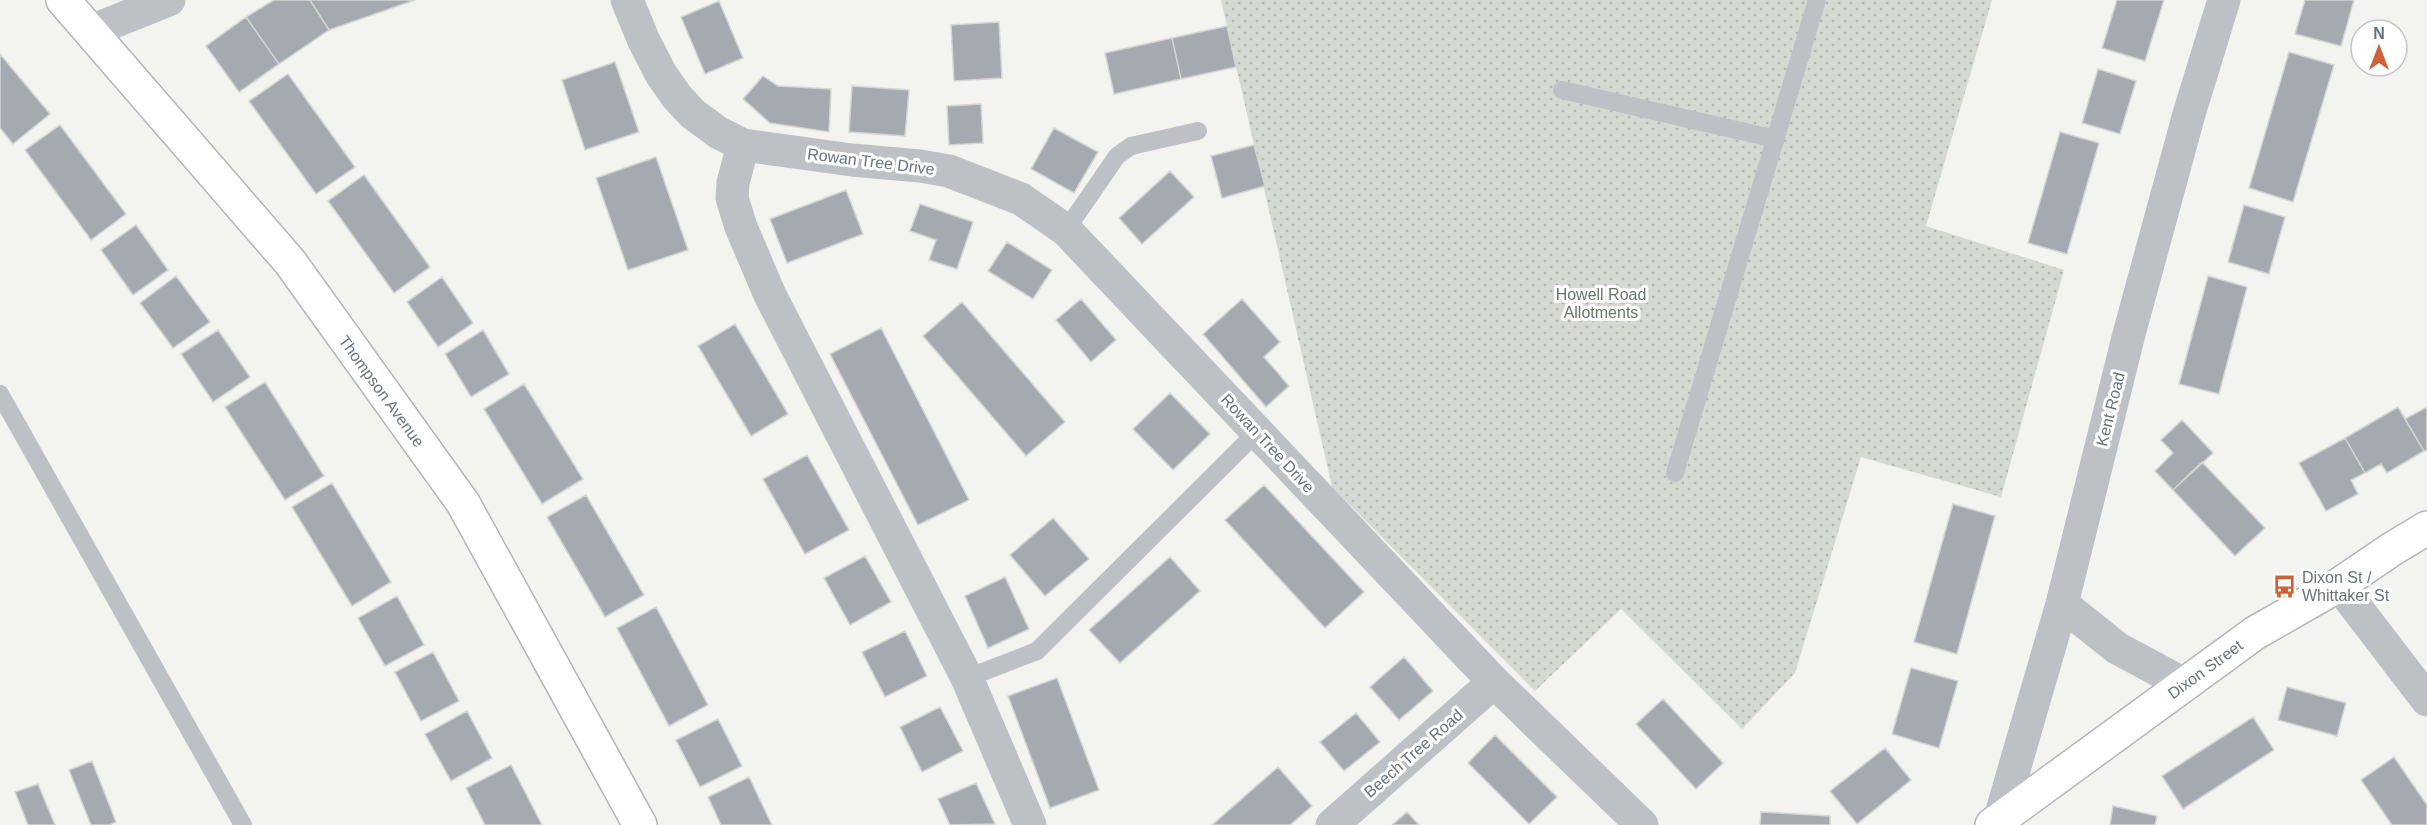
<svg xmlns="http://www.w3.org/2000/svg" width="2427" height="825" viewBox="0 0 2427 825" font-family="Helvetica,sans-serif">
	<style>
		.grass { fill: url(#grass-dots) }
		.building { fill: #a4aab0; stroke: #d5d5d3; stroke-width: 1.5 }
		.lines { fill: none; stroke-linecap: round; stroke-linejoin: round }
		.secondary-casing { stroke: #b2b6ba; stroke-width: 36 }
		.highway-casing { stroke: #b2b5b8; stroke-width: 36 }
		.lane { stroke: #bdc0c4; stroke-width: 18 }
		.street { stroke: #bdc0c4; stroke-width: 33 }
		.secondary { stroke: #fff; stroke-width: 33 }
		.highway { stroke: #fff; stroke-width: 33 }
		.labels { text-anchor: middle; stroke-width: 6; stroke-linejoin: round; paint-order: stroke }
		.street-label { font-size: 16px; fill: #66727e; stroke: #fff }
		.park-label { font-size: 16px; fill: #667664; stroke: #fff }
		.poi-label { font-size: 16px; fill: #66727e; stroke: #fff; text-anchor: start }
	</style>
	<defs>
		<pattern id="grass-dots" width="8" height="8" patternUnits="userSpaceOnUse" patternTransform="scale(1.5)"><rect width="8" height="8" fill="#d4dad2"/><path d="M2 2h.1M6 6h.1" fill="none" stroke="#b0b5b0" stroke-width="1.8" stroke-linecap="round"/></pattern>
	</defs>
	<rect width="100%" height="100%" fill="#f3f4f0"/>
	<path class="grass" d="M 1221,0 L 1992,0 L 1926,226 L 2064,270 L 2001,497 L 1861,457 L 1795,673 L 1742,729 L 1621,609 L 1535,691 L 1332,487 Z"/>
	<path class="building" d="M 274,0 L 310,0 L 329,30 L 279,64 L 246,17 Z
		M 310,0 L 415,0 L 329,30 Z
		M 2117,0 L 2164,0 L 2145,61 L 2102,48 Z
		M 2305,0 L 2354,0 L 2341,46 L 2295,34 Z
		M 719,1 L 743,58 L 705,74 L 681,17 Z
		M 246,17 L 279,64 L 239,92 L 206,46 Z
		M 999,22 L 1002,78 L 954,81 L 951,25 Z
		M 1227,26 L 1236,67 L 1181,79 L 1172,38 Z
		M 1172,38 L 1181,79 L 1114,94 L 1105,53 Z
		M 2289,52 L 2334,65 L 2293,202 L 2249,188 Z
		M 0,54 L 50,114 L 13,144 L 0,128 Z
		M 615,62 L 639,132 L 585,150 L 562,80 Z
		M 2098,69 L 2136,81 L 2120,134 L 2082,123 Z
		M 288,74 L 355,167 L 316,194 L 249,101 Z
		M 763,76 L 778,86 L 831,89 L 829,132 L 770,123 L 743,99 Z
		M 852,86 L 909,90 L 905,136 L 849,132 Z
		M 981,104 L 983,143 L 949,145 L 947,106 Z
		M 60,125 L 126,214 L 91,240 L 25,150 Z
		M 1054,128 L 1098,152 L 1074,193 L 1031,169 Z
		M 2060,132 L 2099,143 L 2067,254 L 2028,243 Z
		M 1254,145 L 1265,186 L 1222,198 L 1211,156 Z
		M 656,157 L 688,250 L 628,270 L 596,178 Z
		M 1170,171 L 1194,197 L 1142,244 L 1119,218 Z
		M 364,175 L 430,267 L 394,293 L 328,201 Z
		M 846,190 L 863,234 L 787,263 L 770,219 Z
		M 920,204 L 973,222 L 957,269 L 929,260 L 936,240 L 910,231 Z
		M 2244,205 L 2285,217 L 2269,274 L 2228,262 Z
		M 136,225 L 168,270 L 133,295 L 101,250 Z
		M 1007,242 L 1052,270 L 1033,299 L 988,271 Z
		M 176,276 L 210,322 L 173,348 L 140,303 Z
		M 2208,276 L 2247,287 L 2219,394 L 2179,384 Z
		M 442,277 L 473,323 L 438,347 L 407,302 Z
		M 1081,299 L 1116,340 L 1091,362 L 1056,320 Z
		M 1242,299 L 1280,342 L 1264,357 L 1289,386 L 1266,407 L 1203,334 Z
		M 962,302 L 1065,422 L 1026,456 L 923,336 Z
		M 735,324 L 788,414 L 751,436 L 698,346 Z
		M 881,328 L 969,500 L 918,525 L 830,354 Z
		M 218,330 L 250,377 L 213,402 L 181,354 Z
		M 483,330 L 509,374 L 471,397 L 445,354 Z
		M 265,382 L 324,476 L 285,500 L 225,407 Z
		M 524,384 L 583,479 L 542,504 L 484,409 Z
		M 1170,393 L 1210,434 L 1173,470 L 1133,429 Z
		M 2398,407 L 2424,451 L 2387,473 L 2381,464 L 2365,473 L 2345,438 Z
		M 2427,407 L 2427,450 L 2424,451 L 2405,419 Z
		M 2182,420 L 2213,453 L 2173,490 L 2155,471 L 2173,453 L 2161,440 Z
		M 2345,438 L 2365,473 L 2351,480 L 2358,494 L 2326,511 L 2299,463 Z
		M 807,455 L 849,530 L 805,554 L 763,479 Z
		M 2202,462 L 2265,528 L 2235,556 L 2173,490 Z
		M 332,483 L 391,582 L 352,606 L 292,507 Z
		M 1264,485 L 1364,592 L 1325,628 L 1225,520 Z
		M 586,495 L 644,595 L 605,617 L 547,517 Z
		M 1953,504 L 1995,516 L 1957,654 L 1914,642 Z
		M 1053,518 L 1089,559 L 1045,596 L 1010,555 Z
		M 865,556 L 891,602 L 850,625 L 824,578 Z
		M 1170,557 L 1200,591 L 1120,663 L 1089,630 Z
		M 1005,577 L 1029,629 L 988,648 L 965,596 Z
		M 397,596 L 424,645 L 385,666 L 358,618 Z
		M 656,607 L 708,705 L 669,726 L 617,628 Z
		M 905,631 L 927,676 L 885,697 L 862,652 Z
		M 433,652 L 459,701 L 421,721 L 395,672 Z
		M 1404,657 L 1433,691 L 1399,720 L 1370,687 Z
		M 1911,668 L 1958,681 L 1939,748 L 1892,734 Z
		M 1057,678 L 1099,790 L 1050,808 L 1008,696 Z
		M 2287,687 L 2346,703 L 2337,736 L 2278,720 Z
		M 1663,699 L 1723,763 L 1696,789 L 1636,724 Z
		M 940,707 L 963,751 L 922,772 L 900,727 Z
		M 467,711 L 492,758 L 451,781 L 425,734 Z
		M 1356,713 L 1380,742 L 1344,771 L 1320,742 Z
		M 2253,717 L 2274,750 L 2183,809 L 2162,776 Z
		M 718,719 L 742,766 L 700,787 L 676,740 Z
		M 1495,735 L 1557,797 L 1529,824 L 1468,763 Z
		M 1885,748 L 1911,780 L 1857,824 L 1830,791 Z
		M 2394,757 L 2427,805 L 2427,825 L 2392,825 L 2361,780 Z
		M 92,761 L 116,822 L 109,825 L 91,825 L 69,770 Z
		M 511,765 L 542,825 L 485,825 L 466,788 Z
		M 1278,767 L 1312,806 L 1290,825 L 1212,825 Z
		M 749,777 L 772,825 L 721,825 L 708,797 Z
		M 976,783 L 995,824 L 950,825 L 938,799 Z
		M 38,784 L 55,825 L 28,825 L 15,792 Z
		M 2113,806 L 2157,816 L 2155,825 L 2110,825 Z
		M 1407,812 L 1419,825 L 1392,825 Z
		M 1761,812 L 1830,816 L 1830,825 L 1760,825 Z"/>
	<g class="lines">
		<defs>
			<path id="secondary" d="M 1992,825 L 2255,633 L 2339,585 L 2392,549 L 2427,528"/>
			<path id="highway" d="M 63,0 L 290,262 L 463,503 L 640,825"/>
		</defs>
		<use href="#secondary" class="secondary-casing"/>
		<use href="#highway" class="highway-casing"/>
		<path class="lane" d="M 1562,90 L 1776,139
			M 1066,230 L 1117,156 L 1131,146 L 1198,131
			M 0,394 L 243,825
			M 1675,473 L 1817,0
			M 967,678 L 1037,651 L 1257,432"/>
		<path class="street" d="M 627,0 L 644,41 L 661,74 L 677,97 L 693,114 L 719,133 L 743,145 L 852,160 L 920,166 L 949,171 L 1021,199 L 1066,230 L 1494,682 L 1642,825
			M 91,31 L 169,0
			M 743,145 L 733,183 L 732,198 L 741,227 L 770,295 L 967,678 L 1030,825
			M 2339,585 L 2427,700
			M 2062,604 L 2117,648 L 2184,684
			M 1332,825 L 1494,682
			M 2005,825 L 2000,818 L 2062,604 L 2129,334 L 2189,114 L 2224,0"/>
		<use href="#secondary" class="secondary"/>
		<use href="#highway" class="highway"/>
	</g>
	<defs>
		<symbol id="bus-bare" viewBox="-9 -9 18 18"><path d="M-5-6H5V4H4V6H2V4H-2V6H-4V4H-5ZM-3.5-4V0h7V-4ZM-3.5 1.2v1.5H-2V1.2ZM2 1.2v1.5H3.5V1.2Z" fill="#ce6235" stroke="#fff" stroke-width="2.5" paint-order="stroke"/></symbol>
	</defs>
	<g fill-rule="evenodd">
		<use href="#bus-bare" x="2268" y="570" width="33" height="33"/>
	</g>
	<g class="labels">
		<g class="street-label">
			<text transform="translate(871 161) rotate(7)" y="6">Rowan Tree Drive</text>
			<text transform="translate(382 391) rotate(54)" y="6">Thompson Avenue</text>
			<text transform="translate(2110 409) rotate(-76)" y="6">Kent Road</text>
			<text transform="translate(1268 443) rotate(47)" y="6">Rowan Tree Drive</text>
			<text transform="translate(2205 669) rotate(-36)" y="6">Dixon Street</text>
			<text transform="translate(1413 753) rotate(-41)" y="6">Beech Tree Road</text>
		</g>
		<g class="park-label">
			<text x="1601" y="300">Howell Road<tspan x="1601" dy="18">Allotments</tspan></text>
		</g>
		<g class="poi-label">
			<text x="2302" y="583">Dixon St /<tspan x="2302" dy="18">Whittaker St</tspan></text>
		</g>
	</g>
	<g transform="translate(2379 48)"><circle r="28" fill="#ffffff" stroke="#c2c7cb" stroke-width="1.5"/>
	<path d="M0-4.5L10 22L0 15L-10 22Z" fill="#ce6235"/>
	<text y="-9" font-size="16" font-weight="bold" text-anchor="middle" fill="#66727e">N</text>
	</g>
</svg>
